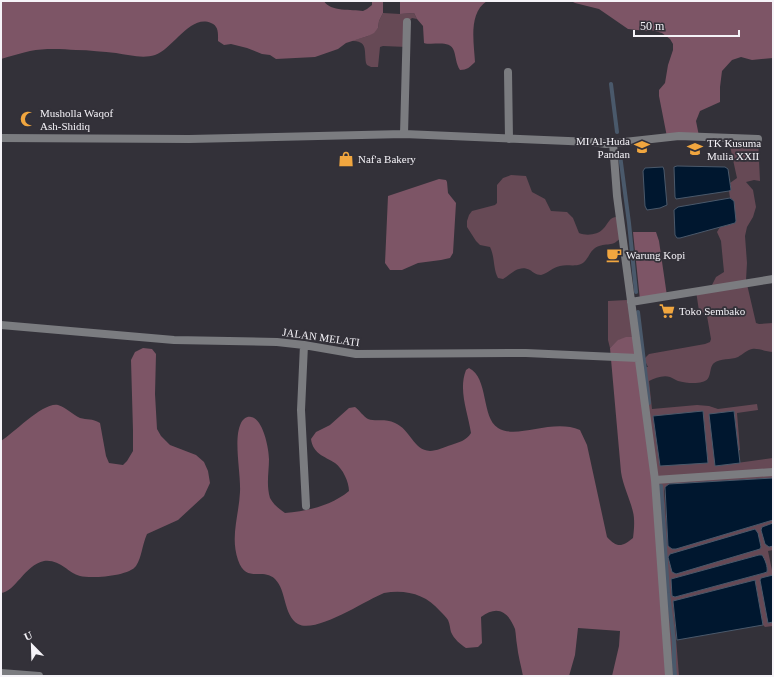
<svg xmlns="http://www.w3.org/2000/svg" width="774" height="677" viewBox="0 0 774 677" font-family="Georgia,serif">
	<style>
		.green { fill: #664955; fill-rule: evenodd }
		.forest { fill: #7d5566 }
		.water { fill: #00172f; stroke: #4a596b }
		.lines { fill: none; stroke-linecap: round; stroke-linejoin: round }
		.stream { stroke: #4a596b; stroke-width: 4 }
		.minor { stroke: #7b7c80; stroke-width: 8 }
		.labels { text-anchor: middle; stroke-width: 3.5; stroke-linejoin: round; paint-order: stroke }
		.poi-label { font-size: 11px; fill: #f5f3f8; stroke: #333139; text-anchor: start }
		.street-label { font-size: 11px; fill: #f5f3f8; stroke: #333139 }
	</style>
	<rect width="100%" height="100%" fill="#333139"/>
	<path class="green" d="M 383,13 L 400,14 L 414,13 L 417,19 L 412,18 L 407,22 L 407,47 L 383,46 L 380,47 L 378,67 L 371,67 L 367,65 L 366,63 C 364,49 368,41 351,41 L 368,36 L 378,28 L 379,21 Z
		M 728,137 L 758,139 L 760,181 L 754,180 L 746,182 L 753,190 L 756,207 L 753,217 L 747,227 L 745,236 L 747,263 L 746,280 L 756,323 L 759,324 L 773,323 L 773,352 C 766,352 759,348 752,349 C 747,350 743,354 738,357 C 731,360 720,358 714,363 C 708,368 713,380 702,382 C 696,384 685,383 678,381 C 675,380 673,378 670,377 C 663,375 655,378 649,381 L 652,409 L 697,405 L 709,406 L 718,409 L 757,404 L 758,410 L 737,413 L 740,450 L 738,451 L 734,411 L 715,466 L 773,458 L 773,478 L 669,484 L 665,487 L 664,491 L 668,546 L 672,549 L 773,520 L 773,523 L 763,527 L 769,547 L 773,546 L 773,550 L 768,551 L 773,575 L 761,578 L 769,623 L 773,622 L 773,626 L 765,627 L 763,625 L 755,580 L 673,601 L 679,676 L 669,676 L 639,367 L 648,367 L 644,359 L 649,354 L 705,344 L 710,342 L 711,339 L 707,316 L 705,313 L 700,312 L 699,311 L 696,291 L 712,285 L 716,277 L 724,272 L 721,241 L 717,232 L 720,227 L 735,223 L 732,199 L 730,198 L 729,191 L 731,189 L 730,183 L 737,178 ZM 759,555 L 762,555 L 767,572 L 764,573 L 675,597 L 672,596 L 671,579 Z
		M 511,175 L 526,176 L 532,192 L 545,199 L 551,211 L 567,212 L 573,218 L 579,233 C 586,236 598,235 603,229 C 609,223 609,216 619,217 L 622,236 C 612,249 607,241 595,248 C 589,252 588,261 581,264 C 574,267 567,264 560,266 C 553,267 547,274 541,275 C 536,275 533,272 530,270 C 519,264 511,274 503,279 L 498,278 C 493,269 495,257 490,247 L 480,245 L 476,241 L 467,227 L 467,221 L 469,215 L 472,211 L 495,205 L 497,203 L 497,185 L 503,178 Z
		M 627,300 L 635,337 L 619,340 L 610,348 L 608,340 L 608,301 Z"/>
	<path class="forest" d="M 1,1 L 324,1 C 330,12 352,9 363,11 L 367,9 L 372,5 L 372,1 L 487,1 C 468,13 474,43 475,62 C 470,67 467,70 460,70 C 456,64 456,57 454,51 C 450,39 433,46 424,43 L 423,26 L 417,19 L 414,13 L 400,14 L 400,2 L 383,2 L 383,13 L 379,21 L 378,28 L 374,33 L 368,36 L 346,43 L 338,49 L 315,57 L 276,59 L 270,55 L 262,54 L 247,48 L 231,44 L 224,45 L 218,41 C 218,34 219,26 211,23 C 190,14 173,49 155,55 C 143,59 129,55 116,53 C 103,52 90,50 76,50 C 62,49 45,48 30,51 C 21,53 11,56 1,59 Z
		M 571,1 L 773,1 L 773,58 L 752,60 L 741,57 L 732,60 L 722,71 L 720,87 L 720,102 L 700,111 L 696,121 L 699,136 L 667,137 L 659,96 L 659,90 L 665,83 L 668,65 L 673,50 L 673,44 L 670,39 L 662,33 L 651,30 L 646,31 L 628,29 L 599,9 L 575,3 Z
		M 439,179 L 446,180 L 447,182 L 448,193 L 456,203 L 453,253 L 450,258 L 441,260 L 418,263 L 402,270 L 390,270 L 385,263 L 388,196 Z
		M 633,232 L 656,232 L 659,241 L 667,296 L 640,300 Z
		M 626,337 L 635,337 L 655,480 L 669,676 L 612,676 L 619,646 L 620,631 L 578,628 L 575,655 L 569,676 L 523,676 C 521,666 518,655 517,645 C 516,640 516,634 515,629 C 508,611 497,605 481,617 L 482,643 L 478,647 L 466,648 C 460,644 454,639 451,632 C 450,629 450,624 448,620 C 446,617 443,614 440,611 C 426,594 405,589 384,593 C 366,600 316,634 298,624 C 283,615 287,591 275,579 C 262,567 246,584 238,560 C 230,537 239,515 240,492 C 241,473 233,439 241,423 C 243,419 247,416 251,417 C 263,418 269,449 269,459 C 269,472 266,484 270,498 C 273,504 279,509 285,513 C 307,511 331,506 349,491 C 349,482 343,469 335,463 C 324,456 313,454 311,439 L 316,432 L 330,425 L 349,408 L 355,407 C 359,410 364,417 368,419 C 376,422 385,418 395,423 C 411,430 413,450 430,451 C 436,451 445,447 451,445 C 459,442 466,441 471,433 C 468,413 458,390 466,370 L 469,368 C 489,378 481,417 498,428 C 517,440 552,418 580,430 L 587,445 L 607,537 C 617,548 622,547 633,538 C 634,530 635,520 633,512 C 630,499 623,486 621,472 L 610,348 L 618,340 Z
		M 143,348 L 152,349 L 156,354 L 155,394 L 157,429 L 161,436 L 170,445 L 196,455 L 204,462 L 208,471 L 210,483 L 204,496 L 178,520 L 147,534 C 142,545 142,557 136,566 C 129,576 92,579 80,576 C 68,573 60,559 44,561 C 25,565 15,592 1,593 L 1,441 C 14,433 43,402 58,405 C 67,408 72,414 80,418 C 87,420 92,418 100,423 L 106,456 L 109,463 L 123,465 L 127,461 L 133,451 L 133,431 L 131,360 L 135,352 Z"/>
	<path class="water" d="M 677,166 L 725,167 L 728,169 L 731,190 L 729,191 L 676,199 L 675,197 L 674,167 Z
		M 663,167 L 664,170 L 667,205 L 660,208 L 647,210 L 645,206 L 643,171 L 645,168 Z
		M 730,198 L 734,201 L 736,221 L 735,223 L 680,238 L 677,238 L 675,235 L 674,210 L 678,207 Z
		M 703,411 L 708,463 L 660,466 L 653,416 Z
		M 734,411 L 740,463 L 715,466 L 709,414 Z
		M 773,478 L 773,520 L 676,549 L 672,549 L 668,546 L 665,487 L 669,484 Z
		M 773,523 L 773,546 L 769,547 L 765,544 L 761,530 L 762,527 Z
		M 755,529 L 758,533 L 761,547 L 760,549 L 676,574 L 672,572 L 668,557 L 670,554 Z
		M 759,555 L 762,555 C 765,559 768,567 767,572 L 764,573 L 675,597 L 672,596 L 671,579 Z
		M 773,575 L 773,622 L 768,623 L 760,580 L 761,578 Z
		M 755,580 L 763,625 L 677,640 L 673,601 Z"/>
	<g class="lines">
		<path class="stream" d="M 611,84 L 617,132
			M 620,155 L 629,223 L 636,292
			M 638,312 L 649,403
			M 661,486 L 668,593 L 674,642 L 674,664 L 675,676"/>
		<path class="minor" d="M 508,72 L 509,139
			M 404,134 L 407,22
			M 1,138 L 189,139 L 404,134 L 592,142 L 606,144 L 679,136 L 758,139
			M 613,143 L 617,196 L 655,480 L 669,676
			M 631,302 L 773,279
			M 1,325 L 174,340 L 277,342 L 304,345 L 356,354 L 526,353 L 638,358
			M 304,345 L 301,410 L 306,506
			M 655,480 L 773,472
			M 1,673 L 39,676"/>
	</g>
	<defs>
		<symbol id="mosque-bare" viewBox="-9 -9 18 18"><path d="M3.5-4.9A6 6 0 1 0 3.5 4.9A5 5 0 1 1 3.5-4.9Z" fill="#f1a63f" stroke="#333139" stroke-width="2.5" paint-order="stroke"/></symbol>
		<symbol id="school-bare" viewBox="-9 -9 18 18"><path d="M0-5L7-2L0 1L-7-2ZM-4 1L0 2.5L4 1V4Q0 6-4 4Z" fill="#f1a63f" stroke="#333139" stroke-width="2.5" paint-order="stroke"/></symbol>
		<symbol id="shop-bare" viewBox="-9 -9 18 18"><path d="M-5-2.5h2.3a2.7 3.5 0 0 1 5.4 0H5L5.5 6h-11ZM-1.5-2.5h3a1.5 2.3 0 0 0-3 0Z" fill="#f1a63f" stroke="#333139" stroke-width="2.5" paint-order="stroke"/></symbol>
		<symbol id="cafe-bare" viewBox="-9 -9 18 18"><path d="M-5.5-4.5H6V0H3Q3 3.5 0 3.5H-2.5Q-5.5 3.5-5.5 0ZM3-3.2v2h1.7v-2ZM-6 4.5H4V6H-6Z" fill="#f1a63f" stroke="#333139" stroke-width="2.5" paint-order="stroke"/></symbol>
		<symbol id="supermarket-bare" viewBox="-9 -9 18 18"><path d="M-6-5.5h2.5l.6 2H6L4.5 2H-2.5L-4.4-4H-6ZM-1.5 3.2a1.3 1.3 0 1 0 .1 0ZM3 3.2a1.3 1.3 0 1 0 .1 0Z" fill="#f1a63f" stroke="#333139" stroke-width="2.5" paint-order="stroke"/></symbol>
	</defs>
	<g fill-rule="evenodd">
		<use href="#mosque-bare" x="17" y="108" width="22" height="22"/>
		<use href="#school-bare" x="631" y="136" width="22" height="22"/>
		<use href="#school-bare" x="684" y="138" width="22" height="22"/>
		<use href="#shop-bare" x="335" y="148" width="22" height="22"/>
		<use href="#cafe-bare" x="603" y="244" width="22" height="22"/>
		<use href="#supermarket-bare" x="656" y="300" width="22" height="22"/>
	</g>
	<g class="labels">
		<g class="poi-label">
			<text x="40" y="117">Musholla Waqof<tspan x="40" dy="13">Ash-Shidiq</tspan></text>
			<text x="630" y="145" text-anchor="end">MI Al-Huda<tspan x="630" dy="13">Pandan</tspan></text>
			<text x="707" y="147">TK Kusuma<tspan x="707" dy="13">Mulia XXII</tspan></text>
			<text x="358" y="163">Naf'a Bakery</text>
			<text x="626" y="259">Warung Kopi</text>
			<text x="679" y="315">Toko Sembako</text>
		</g>
		<g class="street-label">
			<text transform="translate(321 337) rotate(8)" y="4">JALAN MELATI</text>
		</g>
	</g>
	<rect width="774" height="677" fill="none" stroke="#f5f3f8" stroke-width="4"/>
	<g transform="translate(32 645) rotate(337)" stroke="#333139" stroke-width="3" paint-order="stroke">
	<path d="M0-3L7 15L0 10L-7 15Z" fill="#f5f3f8"/>
	<text y="-6" font-size="11" font-weight="bold" text-anchor="middle" fill="#f5f3f8">U</text>
	</g>
	<path d="M634 30v6h105v-6" fill="none" stroke="#f5f3f8" stroke-width="2"/>
	<text x="640" y="30" font-size="12" fill="#f5f3f8" stroke="#333139" stroke-width="3" paint-order="stroke">50 m</text>
</svg>
